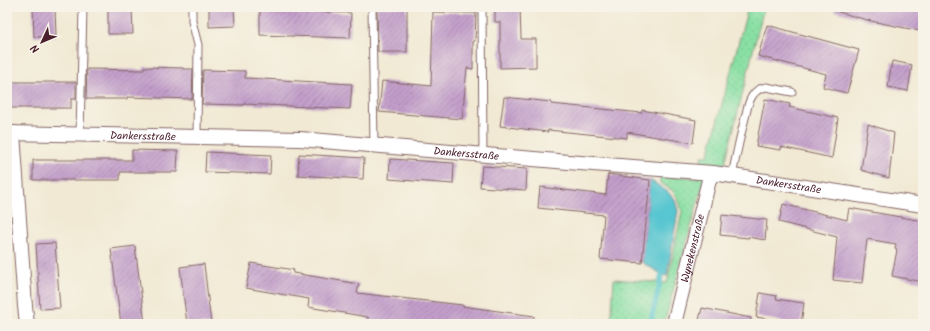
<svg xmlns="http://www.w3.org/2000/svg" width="930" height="331" viewBox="0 0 930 331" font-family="Kalam,sans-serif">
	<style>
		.grass { fill: url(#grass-dots); stroke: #6a8068 }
		.water { fill: #59c6d0; stroke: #52727e }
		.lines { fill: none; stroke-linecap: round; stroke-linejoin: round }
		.stream { stroke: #59c6d0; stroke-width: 5 }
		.building { fill: url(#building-hatch) }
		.lane-casing { stroke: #846666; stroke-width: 9 }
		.street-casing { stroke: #846666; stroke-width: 16 }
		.lane { stroke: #fff; stroke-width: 7 }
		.street { stroke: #fff; stroke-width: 14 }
		.labels { text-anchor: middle; stroke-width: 3.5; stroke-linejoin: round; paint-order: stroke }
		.street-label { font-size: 11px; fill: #4a1f2b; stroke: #f7f3e8 }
	</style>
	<defs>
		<pattern id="grass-dots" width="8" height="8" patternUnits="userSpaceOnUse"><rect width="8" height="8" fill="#89e0a4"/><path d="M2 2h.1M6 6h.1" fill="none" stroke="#78c08d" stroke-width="1.8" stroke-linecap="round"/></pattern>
		<pattern id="building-hatch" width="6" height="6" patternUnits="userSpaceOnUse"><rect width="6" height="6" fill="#c39fcb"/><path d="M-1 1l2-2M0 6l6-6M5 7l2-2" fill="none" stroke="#a081a5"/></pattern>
	</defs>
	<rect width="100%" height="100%" fill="#f7f3e8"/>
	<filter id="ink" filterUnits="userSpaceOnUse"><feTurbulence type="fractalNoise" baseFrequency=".025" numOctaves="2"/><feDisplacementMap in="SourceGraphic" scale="8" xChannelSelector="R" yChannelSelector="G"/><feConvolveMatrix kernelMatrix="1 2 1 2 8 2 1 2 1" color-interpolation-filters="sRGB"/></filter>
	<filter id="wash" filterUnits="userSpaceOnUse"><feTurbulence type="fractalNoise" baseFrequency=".012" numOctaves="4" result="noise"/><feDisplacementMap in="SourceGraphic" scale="16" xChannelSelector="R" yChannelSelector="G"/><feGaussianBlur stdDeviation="0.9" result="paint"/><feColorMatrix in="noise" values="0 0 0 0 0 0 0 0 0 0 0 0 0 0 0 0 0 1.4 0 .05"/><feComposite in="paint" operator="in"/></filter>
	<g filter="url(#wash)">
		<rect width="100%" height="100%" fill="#f1e9d3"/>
		<path class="grass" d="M 748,7 L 764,7 L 724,167 L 709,165 L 700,194 L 664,324 L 611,324 L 614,279 L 667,283 L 682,211 L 678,198 L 672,190 L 660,183 L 660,175 L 698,178 L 702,156 L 708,156 Z"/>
		<path class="water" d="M 650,180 L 668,192 L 675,200 L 678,211 L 667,276 L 663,275 L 643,263 L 642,259 Z"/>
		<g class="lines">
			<path class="stream" d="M 650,324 L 663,270"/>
		</g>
		<g id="blocks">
			<path class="building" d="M 33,7 L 55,7 L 56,36 L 34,37 Z
				M 108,7 L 132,7 L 133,34 L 108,34 Z
				M 209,7 L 234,7 L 235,26 L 209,27 Z
				M 377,7 L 407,7 L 407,52 L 378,52 Z
				M 495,7 L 520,7 L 521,39 L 536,39 L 536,67 L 500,68 L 500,22 L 495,22 Z
				M 836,7 L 923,7 L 923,15 L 920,31 L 871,21 L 835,11 Z
				M 260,10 L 351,13 L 350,38 L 260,35 Z
				M 433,12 L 476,13 L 475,41 L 473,41 L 473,69 L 467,68 L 462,119 L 379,112 L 382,81 L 431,86 Z
				M 767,25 L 859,50 L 847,93 L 823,87 L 826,74 L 758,56 Z
				M 892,61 L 912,65 L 908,91 L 888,87 Z
				M 144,67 L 183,68 L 183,69 L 193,69 L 192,99 L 127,97 L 127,99 L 86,99 L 87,69 L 144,70 Z
				M 203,70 L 245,71 L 245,78 L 352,84 L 350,109 L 244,104 L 244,105 L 202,104 Z
				M 7,82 L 76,82 L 76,99 L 71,99 L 71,108 L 7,108 Z
				M 504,97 L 551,102 L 551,104 L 642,113 L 642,110 L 696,120 L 693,143 L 627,132 L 627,138 L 548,130 L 548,132 L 500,126 Z
				M 765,99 L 790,104 L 789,107 L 838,118 L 832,158 L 781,147 L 781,150 L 756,146 Z
				M 868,124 L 894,133 L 889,178 L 861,170 Z
				M 132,150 L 178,151 L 177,172 L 120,172 L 120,180 L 33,180 L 33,160 L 132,160 Z
				M 206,152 L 271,155 L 270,174 L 205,172 Z
				M 299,154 L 364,158 L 363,179 L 298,175 Z
				M 390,159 L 454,163 L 453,184 L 389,179 Z
				M 482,166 L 527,169 L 526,190 L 480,187 Z
				M 608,174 L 650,180 L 642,263 L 600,259 L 604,215 L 538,208 L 540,187 L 606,195 Z
				M 783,204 L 847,220 L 849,208 L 923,221 L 923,282 L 892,276 L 897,250 L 895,249 L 896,244 L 867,239 L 862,283 L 833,280 L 837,237 L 779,222 Z
				M 722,215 L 767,220 L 765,240 L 748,237 L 748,238 L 720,235 Z
				M 55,243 L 60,308 L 40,309 L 36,244 Z
				M 135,246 L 145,324 L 121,324 L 111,249 Z
				M 251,263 L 294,270 L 293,273 L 359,284 L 357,293 L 462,305 L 462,306 L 534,316 L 533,324 L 368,324 L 368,317 L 308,307 L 309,299 L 246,288 Z
				M 204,264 L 211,324 L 187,324 L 180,267 Z
				M 760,293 L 777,296 L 776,299 L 804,303 L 801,324 L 785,324 L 786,322 L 756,317 Z
				M 702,308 L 751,318 L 751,324 L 698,324 Z"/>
		</g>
	</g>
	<g filter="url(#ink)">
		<use href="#blocks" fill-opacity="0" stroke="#846666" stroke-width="1"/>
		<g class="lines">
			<defs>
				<path id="lane" d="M 192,7 L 192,21 L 198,45 L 197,137
					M 372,7 L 374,146
					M 482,7 L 483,155
					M 80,134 L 83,7
					M 732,176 C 736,156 740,137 745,118 C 747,110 748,101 753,95 C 756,90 761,88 766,87 L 792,92"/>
				<g id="street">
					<path id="s1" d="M 7,133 L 300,139 L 580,163 L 713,173 L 923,205"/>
					<path d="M 13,133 L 25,306 L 27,324"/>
					<path id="s2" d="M 674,324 L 709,180 L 713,173"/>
				</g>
			</defs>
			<use href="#lane" class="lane-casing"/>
			<use href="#street" class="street-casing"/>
			<use href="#lane" class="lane"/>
			<use href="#street" class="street"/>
		</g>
	</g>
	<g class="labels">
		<g class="street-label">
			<text dy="4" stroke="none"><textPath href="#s1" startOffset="136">Dankersstraße</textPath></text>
			<text dy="4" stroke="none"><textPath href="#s1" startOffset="460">Dankersstraße</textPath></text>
			<text dy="4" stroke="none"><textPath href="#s1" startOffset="784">Dankersstraße</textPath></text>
			<text dy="4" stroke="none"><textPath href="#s2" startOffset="78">Wynekenstraße</textPath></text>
		</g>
	</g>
	<rect width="930" height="331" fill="none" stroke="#f7f3e8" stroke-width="24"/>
	<g transform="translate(42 42) rotate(226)" stroke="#f7f3e8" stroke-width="3" paint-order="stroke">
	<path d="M0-3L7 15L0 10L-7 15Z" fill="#4a1f2b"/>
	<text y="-6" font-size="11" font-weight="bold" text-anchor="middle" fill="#4a1f2b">N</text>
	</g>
</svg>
